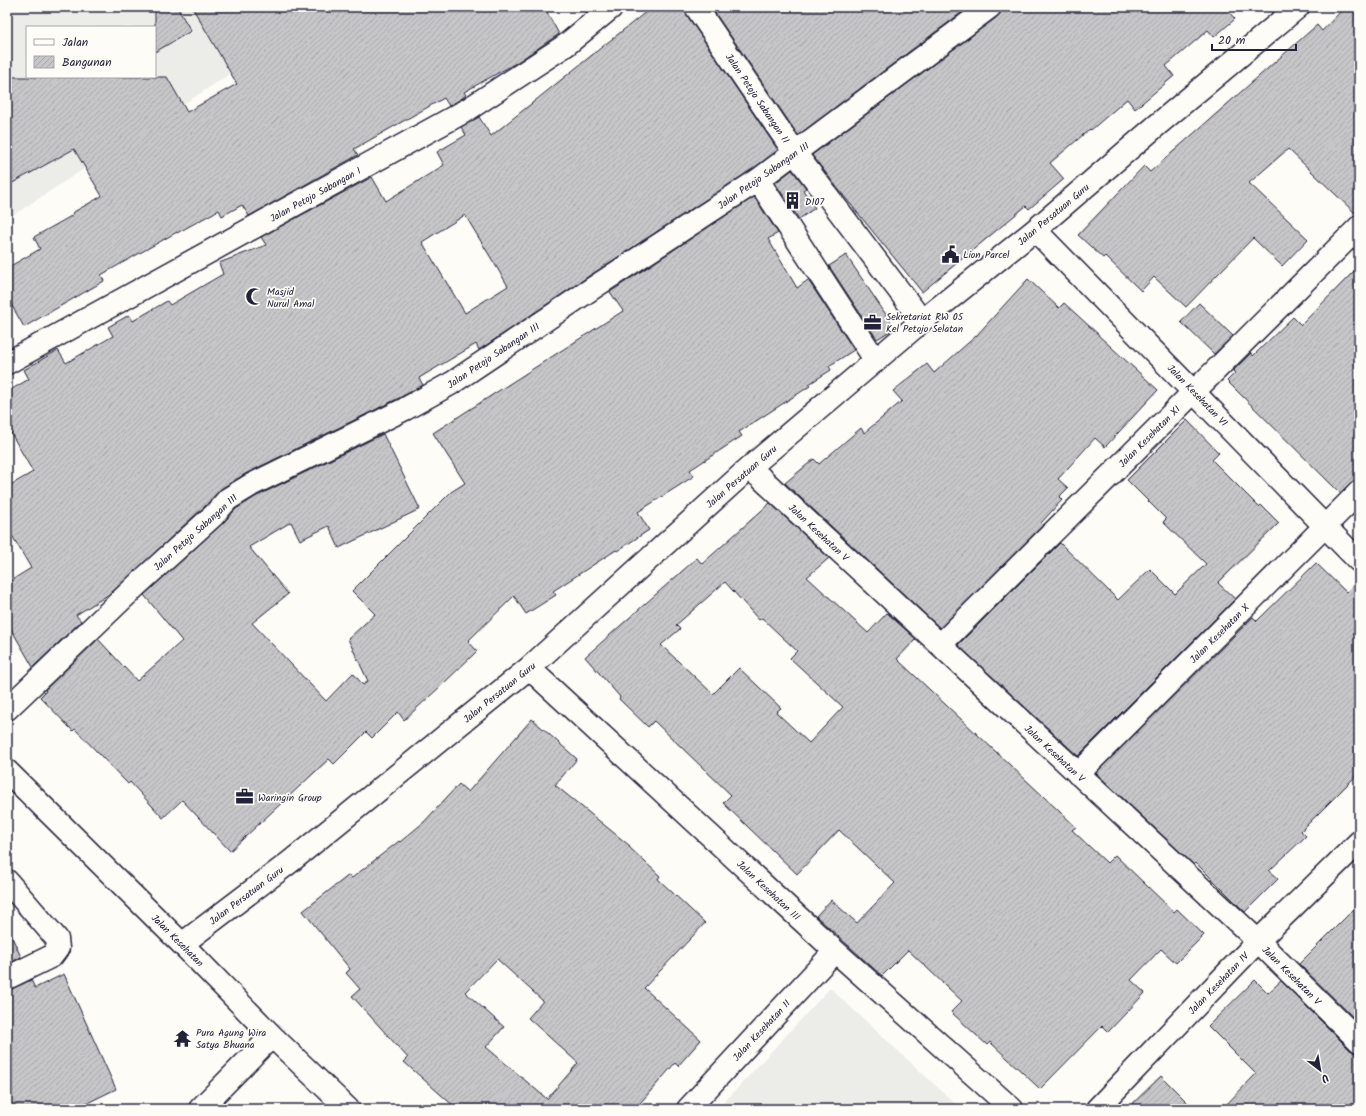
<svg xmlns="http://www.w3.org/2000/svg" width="1366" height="1116" viewBox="0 0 1366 1116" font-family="Kalam,sans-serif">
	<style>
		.built { fill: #ecece9; fill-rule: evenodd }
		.building { fill: url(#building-hatch); stroke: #22223b; fill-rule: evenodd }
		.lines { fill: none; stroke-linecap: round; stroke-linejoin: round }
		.minor-casing { stroke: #22223b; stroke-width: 25 }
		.minor { stroke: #fdfcf7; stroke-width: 22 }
		.labels { text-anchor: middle; stroke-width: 3.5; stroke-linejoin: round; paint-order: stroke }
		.street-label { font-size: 10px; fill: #22223b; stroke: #fdfcf7 }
		.poi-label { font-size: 10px; fill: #22223b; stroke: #fdfcf7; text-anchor: start }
	</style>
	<defs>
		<pattern id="building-hatch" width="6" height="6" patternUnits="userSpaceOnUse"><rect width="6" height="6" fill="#c6c6c8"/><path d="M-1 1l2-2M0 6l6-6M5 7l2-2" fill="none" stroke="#aaaaad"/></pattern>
	</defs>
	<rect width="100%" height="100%" fill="#fdfcf7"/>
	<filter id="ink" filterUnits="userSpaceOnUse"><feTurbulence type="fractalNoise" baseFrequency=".025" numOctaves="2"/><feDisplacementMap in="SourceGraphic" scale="8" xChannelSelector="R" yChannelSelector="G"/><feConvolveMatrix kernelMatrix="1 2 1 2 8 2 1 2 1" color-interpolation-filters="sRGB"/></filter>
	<g filter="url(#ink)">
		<path class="built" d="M 7,7 L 333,7 L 7,219 ZM 27,27 L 155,27 L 155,77 L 27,77 Z
			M 830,988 L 961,1109 L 718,1109 Z"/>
		<path class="building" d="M 155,7 L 177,7 L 191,31 L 155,52 Z
			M 192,7 L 544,7 L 559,34 L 516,63 L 464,92 L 466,95 L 461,99 L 449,106 L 444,98 L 354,149 L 358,155 L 249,216 L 242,205 L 222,216 L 219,210 L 177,233 L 177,232 L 101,275 L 104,281 L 24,327 L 7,297 L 7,268 L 40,249 L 34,237 L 73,215 L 72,213 L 102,196 L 74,149 L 7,186 L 7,77 L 167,77 L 187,112 L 237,84 Z
			M 652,7 L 684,7 L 686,14 L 778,150 L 751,170 L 586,278 L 479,350 L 476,344 L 419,378 L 423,385 L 399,398 L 245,474 L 222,488 L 205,506 L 111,593 L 76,615 L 81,621 L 33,667 L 7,622 L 7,583 L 31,568 L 7,527 L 7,487 L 33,472 L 7,426 L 7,392 L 29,379 L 24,370 L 58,350 L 66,363 L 113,336 L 108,327 L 129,315 L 133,321 L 167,301 L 170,305 L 223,274 L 219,263 L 266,245 L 261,237 L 372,177 L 386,201 L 444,165 L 437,152 L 466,135 L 461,127 L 479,117 L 491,136 ZM 465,215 L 508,286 L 465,313 L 422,242 Z
			M 711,7 L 969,7 L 798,135 Z
			M 1002,7 L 1235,7 L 1229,12 L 1235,19 L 1214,37 L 1208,30 L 1166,66 L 1174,76 L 1135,109 L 1127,99 L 1091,130 L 1090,129 L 1050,163 L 1064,179 L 1029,209 L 1026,206 L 922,292 L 839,190 L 812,155 L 997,17 L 1001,12 Z
			M 1345,7 L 1359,7 L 1359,215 L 1357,215 L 1288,149 L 1249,183 L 1308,239 L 1282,266 L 1253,238 L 1186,307 L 1154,277 L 1141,291 L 1105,256 L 1103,258 L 1078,235 L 1144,166 L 1150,172 L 1317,25 L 1322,31 Z
			M 792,170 L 806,188 L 803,190 L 815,208 L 799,219 L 775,183 Z
			M 754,197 L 778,233 L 768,239 L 797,288 L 808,280 L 854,350 L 829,366 L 831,370 L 809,384 L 810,386 L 739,432 L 742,436 L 690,470 L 694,476 L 638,512 L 649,530 L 617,551 L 616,550 L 553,591 L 556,595 L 526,614 L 514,596 L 468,641 L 477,651 L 443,684 L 404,720 L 398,712 L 372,738 L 366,732 L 334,764 L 329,759 L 230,851 L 182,800 L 163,818 L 130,782 L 128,784 L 75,729 L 73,731 L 40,697 L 46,691 L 45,690 L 98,639 L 137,681 L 182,641 L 144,595 L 222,524 L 236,509 L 257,496 L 383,434 L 420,509 L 339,548 L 329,526 L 300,540 L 291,522 L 249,547 L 288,594 L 252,623 L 326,701 L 353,673 L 363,685 L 368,681 L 348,639 L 375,614 L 352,591 L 451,492 L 465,483 L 433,433 L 623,311 L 610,292 Z
			M 846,255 L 895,328 L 877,339 L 829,266 Z
			M 1359,266 L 1359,480 L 1355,480 L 1350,483 L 1340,493 L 1227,381 L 1235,373 L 1233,371 L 1251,353 L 1253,356 L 1293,317 L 1301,325 Z
			M 1028,279 L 1059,308 L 1064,303 L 1099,335 L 1098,335 L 1158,390 L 1105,447 L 1095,438 L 1058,479 L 1068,488 L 1059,497 L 1062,500 L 1041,523 L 1043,525 L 940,628 L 785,483 L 814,459 L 819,464 L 861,428 L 864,433 L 902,401 L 893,391 L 927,364 L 934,373 L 976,336 Z
			M 1199,303 L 1233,336 L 1214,354 L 1181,322 Z
			M 1187,420 L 1219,453 L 1212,460 L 1259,507 L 1261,505 L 1279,523 L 1218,583 L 1235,599 L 1078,756 L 958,645 L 1060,543 L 1118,600 L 1150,569 L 1175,594 L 1206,564 L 1163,522 L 1166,519 L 1127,480 Z
			M 770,503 L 829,558 L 807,577 L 868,633 L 887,613 L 916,639 L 897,659 L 1076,827 L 1072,830 L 1107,863 L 1115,855 L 1174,912 L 1177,909 L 1204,935 L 1176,963 L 1161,949 L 1131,980 L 1145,993 L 1108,1032 L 1102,1026 L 1040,1089 L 990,1042 L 987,1045 L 951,1012 L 962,1001 L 908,950 L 882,976 L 816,916 L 831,900 L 857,923 L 895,883 L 839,830 L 797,874 L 723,803 L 731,795 L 654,721 L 648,727 L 619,699 L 620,697 L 585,657 L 697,558 L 702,564 ZM 725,582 L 759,620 L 762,618 L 797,651 L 790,658 L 843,707 L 809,743 L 776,712 L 781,708 L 739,668 L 713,694 L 661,645 L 680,629 L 676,625 Z
			M 1316,563 L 1346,592 L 1359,579 L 1359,773 L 1301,831 L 1306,836 L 1269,871 L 1278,879 L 1245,912 L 1196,863 L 1194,865 L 1096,773 L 1253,617 L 1257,621 Z
			M 532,719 L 577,759 L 555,785 L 630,846 L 629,847 L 660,876 L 658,879 L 705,923 L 644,988 L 701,1040 L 678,1066 L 675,1063 L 635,1109 L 457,1109 L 404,1062 L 408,1058 L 352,996 L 360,989 L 346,973 L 350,969 L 303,911 L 349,875 L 352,878 L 399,841 L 400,842 L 424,822 L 459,784 L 468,792 ZM 497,959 L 543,1001 L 528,1018 L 578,1063 L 547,1099 L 486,1047 L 504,1027 L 465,992 Z
			M 1359,904 L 1359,1023 L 1299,964 Z
			M 7,926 L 21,957 L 7,964 Z
			M 64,974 L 116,1089 L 75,1109 L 7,1109 L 7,990 L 12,989 L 31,980 L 35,988 Z
			M 1255,980 L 1268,993 L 1281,981 L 1350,1050 L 1355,1053 L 1359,1053 L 1359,1109 L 1222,1109 L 1256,1074 L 1208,1026 Z
			M 1161,1076 L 1194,1109 L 1127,1109 Z"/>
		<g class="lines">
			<defs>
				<path id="minor" d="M 696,7 L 795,153 L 922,321
					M 758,180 L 876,361
					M 1035,230 L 1359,561
					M 7,363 L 467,110 L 566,45 L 612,7
					M 749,468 L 761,478 L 1258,941 L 1359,1041
					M 940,645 L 1359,227
					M 529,668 L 835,951 L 1012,1109
					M 7,709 L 138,584 L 214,515 L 228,499 L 251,485 L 405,409 L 452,383 L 593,288 L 758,180 L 990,7
					M 7,771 L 182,944 L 272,1036 L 348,1109
					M 1078,774 L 1359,492
					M 7,881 L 57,939 L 58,948 L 52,956 L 7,978
					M 182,944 L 290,862 L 529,668 L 749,468 L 922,321 L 1035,230 L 1156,126 L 1298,7
					M 200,1109 L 272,1036
					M 688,1109 L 835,951
					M 1097,1109 L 1258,941 L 1359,842"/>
			</defs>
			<use href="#minor" class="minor-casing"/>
			<use href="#minor" class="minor"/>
		</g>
	</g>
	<defs>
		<symbol id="building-bare" viewBox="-9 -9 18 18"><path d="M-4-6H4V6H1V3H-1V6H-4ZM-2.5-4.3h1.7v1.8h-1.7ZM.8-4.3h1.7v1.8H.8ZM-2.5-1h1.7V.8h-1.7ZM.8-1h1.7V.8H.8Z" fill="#22223b" stroke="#fdfcf7" stroke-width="2.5" paint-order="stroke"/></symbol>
		<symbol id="civic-bare" viewBox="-9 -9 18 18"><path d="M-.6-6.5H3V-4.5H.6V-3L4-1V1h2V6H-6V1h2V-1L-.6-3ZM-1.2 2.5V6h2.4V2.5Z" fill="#22223b" stroke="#fdfcf7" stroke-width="2.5" paint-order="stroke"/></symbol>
		<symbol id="mosque-bare" viewBox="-9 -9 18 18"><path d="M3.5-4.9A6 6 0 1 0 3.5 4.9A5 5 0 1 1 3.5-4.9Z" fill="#22223b" stroke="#fdfcf7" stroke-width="2.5" paint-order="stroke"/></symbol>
		<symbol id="office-bare" viewBox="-9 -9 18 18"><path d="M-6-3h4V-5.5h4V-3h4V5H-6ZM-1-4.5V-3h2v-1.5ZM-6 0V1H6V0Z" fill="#22223b" stroke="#fdfcf7" stroke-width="2.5" paint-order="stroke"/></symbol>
		<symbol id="temple-bare" viewBox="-9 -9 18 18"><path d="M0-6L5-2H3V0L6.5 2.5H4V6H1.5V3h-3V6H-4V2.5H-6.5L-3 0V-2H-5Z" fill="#22223b" stroke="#fdfcf7" stroke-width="2.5" paint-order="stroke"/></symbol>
	</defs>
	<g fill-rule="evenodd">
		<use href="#building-bare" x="780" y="188" width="25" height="25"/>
		<use href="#civic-bare" x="938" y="242" width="25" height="25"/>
		<use href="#mosque-bare" x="242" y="284" width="25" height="25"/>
		<use href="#office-bare" x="860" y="310" width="25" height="25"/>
		<use href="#office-bare" x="232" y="784" width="25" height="25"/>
		<use href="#temple-bare" x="170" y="1026" width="25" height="25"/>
	</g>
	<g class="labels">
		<g class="street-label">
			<text transform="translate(758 98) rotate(56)" y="4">Jalan Petojo Sabangan II</text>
			<text transform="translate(763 175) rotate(-35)" y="4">Jalan Petojo Sabangan III</text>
			<text transform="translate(315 194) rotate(-29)" y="4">Jalan Petojo Sabangan I</text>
			<text transform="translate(1053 214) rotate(-40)" y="4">Jalan Persatuan Guru</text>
			<text transform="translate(493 355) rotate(-34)" y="4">Jalan Petojo Sabangan III</text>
			<text transform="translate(1198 395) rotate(46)" y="4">Jalan Kesehatan VI</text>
			<text transform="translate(1149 436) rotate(-45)" y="4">Jalan Kesehatan XI</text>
			<text transform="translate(741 476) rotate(-41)" y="4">Jalan Persatuan Guru</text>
			<text transform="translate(195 532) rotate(-42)" y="4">Jalan Petojo Sabangan III</text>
			<text transform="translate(819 532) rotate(43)" y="4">Jalan Kesehatan V</text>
			<text transform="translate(1219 633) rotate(-45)" y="4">Jalan Kesehatan X</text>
			<text transform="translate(499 692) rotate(-39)" y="4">Jalan Persatuan Guru</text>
			<text transform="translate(1055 753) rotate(43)" y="4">Jalan Kesehatan V</text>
			<text transform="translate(769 890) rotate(43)" y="4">Jalan Kesehatan III</text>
			<text transform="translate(246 895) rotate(-37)" y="4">Jalan Persatuan Guru</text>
			<text transform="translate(178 940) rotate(45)" y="4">Jalan Kesehatan</text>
			<text transform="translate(1292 975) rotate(45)" y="4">Jalan Kesehatan V</text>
			<text transform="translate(1218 983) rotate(-46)" y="4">Jalan Kesehatan IV</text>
			<text transform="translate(761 1030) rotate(-47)" y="4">Jalan Kesehatan II</text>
		</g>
		<g class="poi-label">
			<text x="805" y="205">D107</text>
			<text x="963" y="258">Lion Parcel</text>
			<text x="267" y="295">Masjid<tspan x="267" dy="12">Nurul Amal</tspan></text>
			<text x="886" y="320">Sekretariat RW 05<tspan x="886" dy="12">Kel Petojo Selatan</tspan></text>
			<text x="258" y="801">Waringin Group</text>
			<text x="196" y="1036">Pura Agung Wira<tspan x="196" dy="12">Satya Bhuana</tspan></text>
		</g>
	</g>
	<rect width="1366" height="1116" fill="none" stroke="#fdfcf7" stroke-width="24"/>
	<rect x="12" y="12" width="1342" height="1092" fill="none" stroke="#22223b" stroke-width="1.5" filter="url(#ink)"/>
	<rect x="26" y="26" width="130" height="52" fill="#fdfcf7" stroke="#a5a5ac"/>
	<rect x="34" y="39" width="20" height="6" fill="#fdfcf7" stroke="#a5a5ac"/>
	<text x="62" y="46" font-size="12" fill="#22223b">Jalan</text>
	<rect x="34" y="56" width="20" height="12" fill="url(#building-hatch)" stroke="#a5a5ac"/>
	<text x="62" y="66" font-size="12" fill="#22223b">Bangunan</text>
	<g transform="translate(1320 1070) rotate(149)" stroke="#fdfcf7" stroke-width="3" paint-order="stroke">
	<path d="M0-3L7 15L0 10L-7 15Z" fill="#22223b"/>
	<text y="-6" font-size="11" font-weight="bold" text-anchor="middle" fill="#22223b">U</text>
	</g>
	<path d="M1212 44v6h84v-6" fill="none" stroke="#22223b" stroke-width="2"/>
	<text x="1218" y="44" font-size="12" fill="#22223b" stroke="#fdfcf7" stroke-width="3" paint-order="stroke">20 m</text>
</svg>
